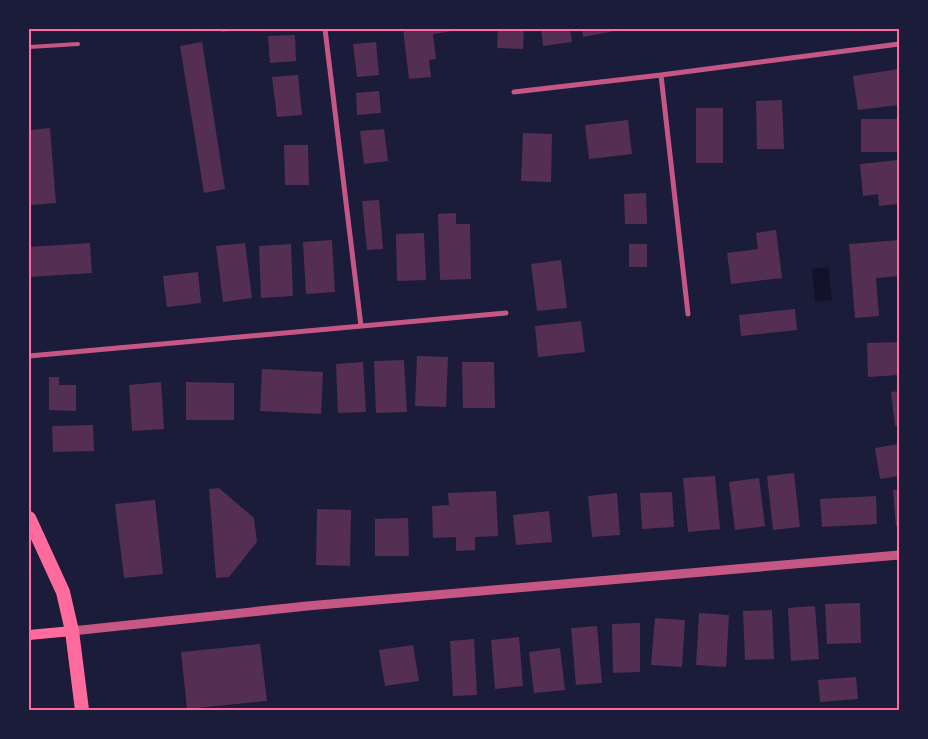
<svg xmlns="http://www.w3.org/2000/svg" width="928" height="739" viewBox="0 0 928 739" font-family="Jost,sans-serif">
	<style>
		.water { fill: #12122b }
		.building { fill: #542f53 }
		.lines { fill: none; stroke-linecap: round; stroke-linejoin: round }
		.service { stroke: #c65784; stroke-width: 4 }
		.minor { stroke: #c65784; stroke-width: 5 }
		.tertiary { stroke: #c65784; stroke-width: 9 }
		.secondary { stroke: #ff6b9d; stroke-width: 10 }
		.trunk { stroke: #ff6b9d; stroke-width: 14 }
		.neatline { fill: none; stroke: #ff6b9d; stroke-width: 2 }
	</style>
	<rect width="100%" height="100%" fill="#1b1b3a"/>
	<path class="water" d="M 828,267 L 832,300 L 815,302 L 812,269 Z"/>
	<path class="building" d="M 220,29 L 247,29 L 247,30 L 220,32 Z
		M 403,29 L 454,29 L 454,31 L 433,34 L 436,59 L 429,60 L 431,77 L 409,79 Z
		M 498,29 L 524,29 L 523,49 L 497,48 Z
		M 541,29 L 570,29 L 572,42 L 543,46 Z
		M 582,29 L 615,29 L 615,31 L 583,37 Z
		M 295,35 L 296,61 L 270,63 L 268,36 Z
		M 202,42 L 225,189 L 204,193 L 180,46 Z
		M 376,42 L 379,75 L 357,77 L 353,44 Z
		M 899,69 L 899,105 L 858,110 L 853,76 Z
		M 298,75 L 302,115 L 277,117 L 272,77 Z
		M 379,91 L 381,113 L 357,115 L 356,93 Z
		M 782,100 L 784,149 L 757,149 L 756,101 Z
		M 696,108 L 723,108 L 723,163 L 696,163 Z
		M 861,119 L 899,119 L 899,152 L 861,152 Z
		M 628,120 L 632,154 L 589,159 L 585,125 Z
		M 50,128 L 56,203 L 29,205 L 29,130 Z
		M 384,129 L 388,161 L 364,164 L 360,131 Z
		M 523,133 L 552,134 L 551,182 L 521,181 Z
		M 284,145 L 308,145 L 309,185 L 285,185 Z
		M 899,160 L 899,204 L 879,206 L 878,194 L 863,196 L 860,164 Z
		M 646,193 L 647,224 L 625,224 L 624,194 Z
		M 379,200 L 383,249 L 367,250 L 362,201 Z
		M 456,213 L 456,224 L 470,224 L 471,279 L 440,280 L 438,214 Z
		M 776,230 L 782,278 L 731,284 L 727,253 L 758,249 L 756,233 Z
		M 424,233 L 426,280 L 397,281 L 396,234 Z
		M 332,240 L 335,292 L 306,294 L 303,242 Z
		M 899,240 L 899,276 L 876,278 L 879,316 L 855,318 L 849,244 Z
		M 90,243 L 92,273 L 29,277 L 29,247 Z
		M 245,243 L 252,298 L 223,302 L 216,246 Z
		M 291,244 L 293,296 L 261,298 L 259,246 Z
		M 629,244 L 647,244 L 647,267 L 629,267 Z
		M 561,260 L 567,308 L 537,311 L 531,264 Z
		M 198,272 L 201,303 L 167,307 L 163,276 Z
		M 795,309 L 797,330 L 741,336 L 739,315 Z
		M 581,321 L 585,352 L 538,357 L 535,326 Z
		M 899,342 L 899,375 L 868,377 L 867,343 Z
		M 417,356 L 448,357 L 446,407 L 415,406 Z
		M 404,360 L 407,412 L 376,413 L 374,361 Z
		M 363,362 L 366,412 L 338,413 L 336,364 Z
		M 462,362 L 494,362 L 495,408 L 463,408 Z
		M 262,369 L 323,372 L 321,414 L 260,411 Z
		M 49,377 L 59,377 L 59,385 L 76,385 L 76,411 L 49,410 Z
		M 161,382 L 164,429 L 132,431 L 129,385 Z
		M 186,382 L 234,383 L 234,420 L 186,420 Z
		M 899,391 L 899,425 L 895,426 L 891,392 Z
		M 93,425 L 94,451 L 53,452 L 52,426 Z
		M 899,444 L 899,476 L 880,479 L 875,448 Z
		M 794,473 L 800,527 L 773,530 L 767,476 Z
		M 715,476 L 720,529 L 688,532 L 683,478 Z
		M 759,478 L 765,526 L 735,530 L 729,482 Z
		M 219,488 L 254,518 L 257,542 L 229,577 L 216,578 L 209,489 Z
		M 893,490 L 899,490 L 899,526 L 896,526 Z
		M 496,491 L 498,536 L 475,537 L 475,550 L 456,551 L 456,537 L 433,538 L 432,506 L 449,505 L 448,493 Z
		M 672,492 L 674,527 L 642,529 L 640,493 Z
		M 617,493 L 620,535 L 592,537 L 588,496 Z
		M 876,496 L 877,524 L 822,527 L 820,499 Z
		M 155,500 L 163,574 L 124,578 L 115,504 Z
		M 317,509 L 351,510 L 350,566 L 316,565 Z
		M 549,511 L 552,542 L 516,545 L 513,515 Z
		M 408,518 L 409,556 L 375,556 L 375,519 Z
		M 860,603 L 861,643 L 827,644 L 825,604 Z
		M 815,606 L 819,659 L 791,661 L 788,608 Z
		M 772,610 L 774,659 L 745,660 L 743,611 Z
		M 699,613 L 729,615 L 726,667 L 696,665 Z
		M 655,618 L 685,620 L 682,667 L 651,665 Z
		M 640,623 L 640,672 L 613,673 L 612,624 Z
		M 597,626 L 602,683 L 576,685 L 571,628 Z
		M 519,637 L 523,686 L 495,689 L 491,640 Z
		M 474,639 L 477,695 L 453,696 L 450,641 Z
		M 260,644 L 267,701 L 187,709 L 181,652 Z
		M 413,645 L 419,681 L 385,686 L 379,650 Z
		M 560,648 L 565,690 L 534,693 L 529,652 Z
		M 856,677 L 858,699 L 820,702 L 818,680 Z"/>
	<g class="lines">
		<path class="service" d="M 29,47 L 78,44"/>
		<path class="minor" d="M 325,29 L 361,326
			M 661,75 L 688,314
			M 514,92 L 661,75 L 899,44
			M 29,356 L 506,313"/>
		<path class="tertiary" d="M 72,631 L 307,606 L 899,555"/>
		<path class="secondary" d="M 29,635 L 72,631"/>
		<path class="trunk" d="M 29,518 L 63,592 L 72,631 L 82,710"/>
	</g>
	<rect width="928" height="739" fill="none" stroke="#1b1b3a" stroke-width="60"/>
	<rect x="30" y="30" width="868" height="679" class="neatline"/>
</svg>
